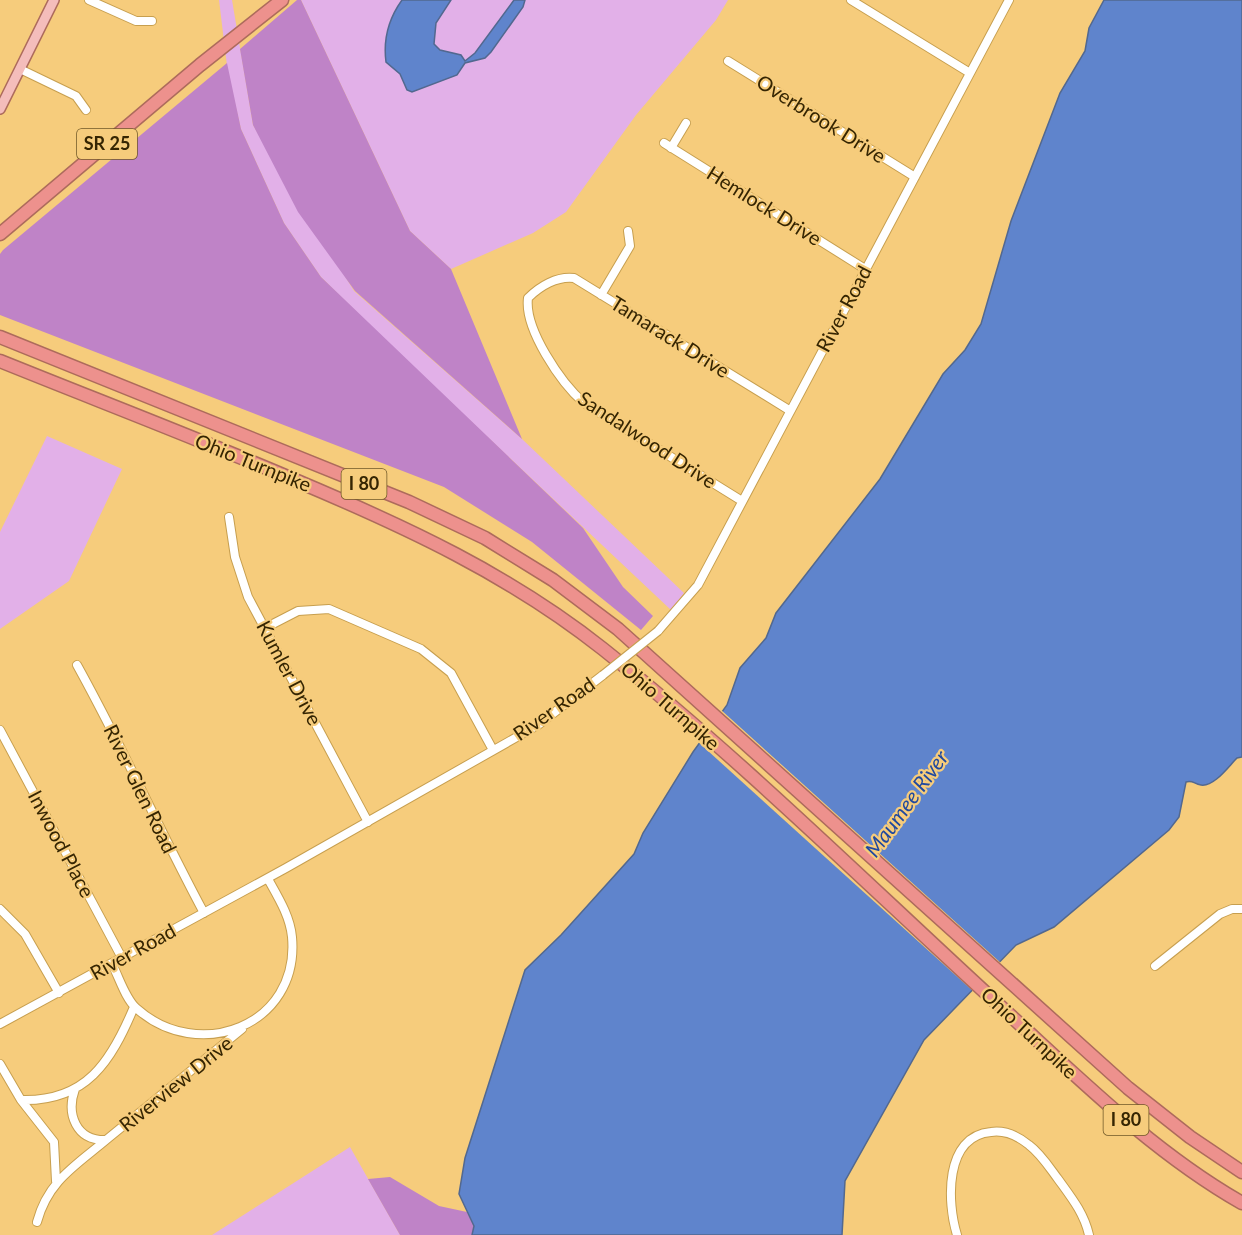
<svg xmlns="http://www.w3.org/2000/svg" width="1242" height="1235" viewBox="0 0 1242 1235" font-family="Lato,sans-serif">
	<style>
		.green { fill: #e2b0e8 }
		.forest { fill: #bf83c7 }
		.water { fill: #5f84cc; stroke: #52688f; stroke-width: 1.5 }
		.pier { fill: #f6cc7c }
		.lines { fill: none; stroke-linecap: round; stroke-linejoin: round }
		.minor-casing { stroke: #c79f4f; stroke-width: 10 }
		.major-casing { stroke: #ad6b5c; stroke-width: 12 }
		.highway-casing { stroke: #ad6b5c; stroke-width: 15 }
		.minor { stroke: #fff; stroke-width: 8 }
		.major { stroke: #f4bdbb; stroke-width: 9 }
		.highway { stroke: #ed918d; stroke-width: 12 }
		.minor-bridge-casing { stroke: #c79f4f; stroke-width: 10; stroke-linecap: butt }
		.minor-bridge { stroke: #fff; stroke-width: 8 }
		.labels { text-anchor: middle; stroke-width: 4.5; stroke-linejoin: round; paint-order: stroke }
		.shield { fill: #f6cc7c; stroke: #6f5727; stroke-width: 1.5 }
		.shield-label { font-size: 18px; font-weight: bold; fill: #352502 }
		.street-label { font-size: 20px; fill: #352502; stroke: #f6cc7c }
		.water-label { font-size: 21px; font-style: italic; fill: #20499f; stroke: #f6cc7c }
	</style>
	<rect width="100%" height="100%" fill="#f6cc7c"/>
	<path class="green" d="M 219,0 L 232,0 L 253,125 L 354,291 L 522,439 L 684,593 L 671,610 L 392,347 L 321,277 L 284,223 L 241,129 L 228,74 Z
		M 301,0 L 728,0 L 716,20 L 636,115 L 566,212 L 533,233 L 451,269 L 410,231 Z
		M 47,436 L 122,469 L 69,581 L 0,629 L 0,532 Z
		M 350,1147 L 400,1235 L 212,1235 Z"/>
	<path class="forest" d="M 297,0 L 301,0 L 410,231 L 451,269 L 522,439 L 355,291 L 298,212 L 253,125 L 240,49 Z
		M 227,63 L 241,129 L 284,223 L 321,277 L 583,528 L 623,587 L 653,616 L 641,630 L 532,542 L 444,487 L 0,315 L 0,254 L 3,250 Z
		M 390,1177 L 439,1206 L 467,1212 L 474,1226 L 472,1235 L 400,1235 L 368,1179 Z"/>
	<path class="water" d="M 402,0 L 451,0 L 436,23 L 434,44 L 440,50 L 461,55 L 465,61 L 475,53 L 514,0 L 525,0 L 523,7 L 491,52 L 485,58 L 465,63 L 457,75 L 412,92 L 407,90 L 400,74 L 386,62 C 383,39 389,18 402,0 Z
		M 1104,0 L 1242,0 L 1242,757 L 1237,758 C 1228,767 1214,787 1201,785 C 1194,784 1193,780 1186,782 L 1179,817 L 1169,830 L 1054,927 L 1016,945 L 924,1040 L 845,1181 L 842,1235 L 472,1235 L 474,1226 L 459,1194 L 465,1158 L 525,970 L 561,935 L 634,854 L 643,833 L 693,752 L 727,705 L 740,668 L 766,638 L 776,613 L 880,479 L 943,374 L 965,350 L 981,324 L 1011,221 L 1060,93 L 1085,51 L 1089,28 Z"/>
	<path class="pier" d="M 720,709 L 1002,964 L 973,991 L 697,741 Z"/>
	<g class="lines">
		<defs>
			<path id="minor" d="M 89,0 L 136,21 L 152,21
				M 851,0 L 970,73
				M 728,61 L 915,177
				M 20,69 L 76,96 L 86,110
				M 664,143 L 865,269
				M 671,148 L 686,123
				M 601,295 L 630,246 L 628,231
				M 742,501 L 584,403 C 561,383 524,329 528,298 C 540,286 557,276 574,278 L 789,410
				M 229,517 L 235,557 L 248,597 L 368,822
				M 265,628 L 298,611 L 329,609 L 421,649 L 451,673 L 493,750
				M 658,631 L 698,585 L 1009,0
				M 77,665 C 122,746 160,831 204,913
				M 0,730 L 122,958
				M 0,909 L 25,934 L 59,993
				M 112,964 C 119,977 125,998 136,1008 C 198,1064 300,1026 292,937 C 290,916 278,897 268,879
				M 1155,966 L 1220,914 L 1232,909 L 1242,909
				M 0,1024 L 286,868 L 538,725 L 603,675
				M 0,1064 L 21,1100 C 86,1102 111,1062 134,1007
				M 75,1089 C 66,1114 76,1141 106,1140 L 242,1029
				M 21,1100 L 54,1142 L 56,1181
				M 37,1222 C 48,1181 75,1166 106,1140
				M 957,1235 C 947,1203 944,1136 991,1132 C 1005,1130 1018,1136 1029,1145 C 1041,1154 1049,1167 1058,1179 C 1071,1197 1084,1213 1089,1235"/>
			<path id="major" d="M 0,109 L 54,0"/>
			<path id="highway" d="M 0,234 L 200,65 L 282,0
				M 0,337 L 409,502 L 485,538 L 553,580 L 618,629 L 1128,1088 L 1190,1137 L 1242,1172
				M 0,361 C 99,401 199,439 297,481 C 406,527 510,575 603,649 C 742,760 869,886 1000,1006 C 1077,1076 1151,1151 1242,1203"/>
		</defs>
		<use href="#minor" class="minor-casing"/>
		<use href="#major" class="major-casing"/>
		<use href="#highway" class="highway-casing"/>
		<use href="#minor" class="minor"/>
		<use href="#major" class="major"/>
		<use href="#highway" class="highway"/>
		<defs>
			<path id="minor-bridge" d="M 603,675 L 658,631"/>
		</defs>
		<use href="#minor-bridge" class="minor-bridge-casing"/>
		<use href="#minor-bridge" class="minor-bridge"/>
	</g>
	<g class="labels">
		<g class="shield">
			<rect x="77" y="129" width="60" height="30" rx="4.5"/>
			<rect x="341.5" y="469" width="45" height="30" rx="4.5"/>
			<rect x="1103.5" y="1105" width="45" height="30" rx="4.5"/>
		</g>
		<g class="shield-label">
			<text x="107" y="150">SR 25</text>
			<text x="364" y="490">I 80</text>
			<text x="1126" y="1126">I 80</text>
		</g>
		<g class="street-label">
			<text transform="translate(821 119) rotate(32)" y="7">Overbrook Drive</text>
			<text transform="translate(764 206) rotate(32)" y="7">Hemlock Drive</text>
			<text transform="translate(844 309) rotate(-62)" y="7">River Road</text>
			<text transform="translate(670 337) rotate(32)" y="7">Tamarack Drive</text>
			<text transform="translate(647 440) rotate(33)" y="7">Sandalwood Drive</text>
			<text transform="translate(253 463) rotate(22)" y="7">Ohio Turnpike</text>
			<text transform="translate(289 673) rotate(62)" y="7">Kumler Drive</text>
			<text transform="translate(670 706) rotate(41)" y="7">Ohio Turnpike</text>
			<text transform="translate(554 709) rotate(-35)" y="7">River Road</text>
			<text transform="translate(140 789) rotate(64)" y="7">River Glen Road</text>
			<text transform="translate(61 844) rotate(62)" y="7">Inwood Place</text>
			<text transform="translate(133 952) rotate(-29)" y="7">River Road</text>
			<text transform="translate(1029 1033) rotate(43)" y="7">Ohio Turnpike</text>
			<text transform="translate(176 1084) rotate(-39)" y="7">Riverview Drive</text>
		</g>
		<g class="water-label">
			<text transform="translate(907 804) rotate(-54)" y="7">Maumee River</text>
		</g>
	</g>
</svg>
